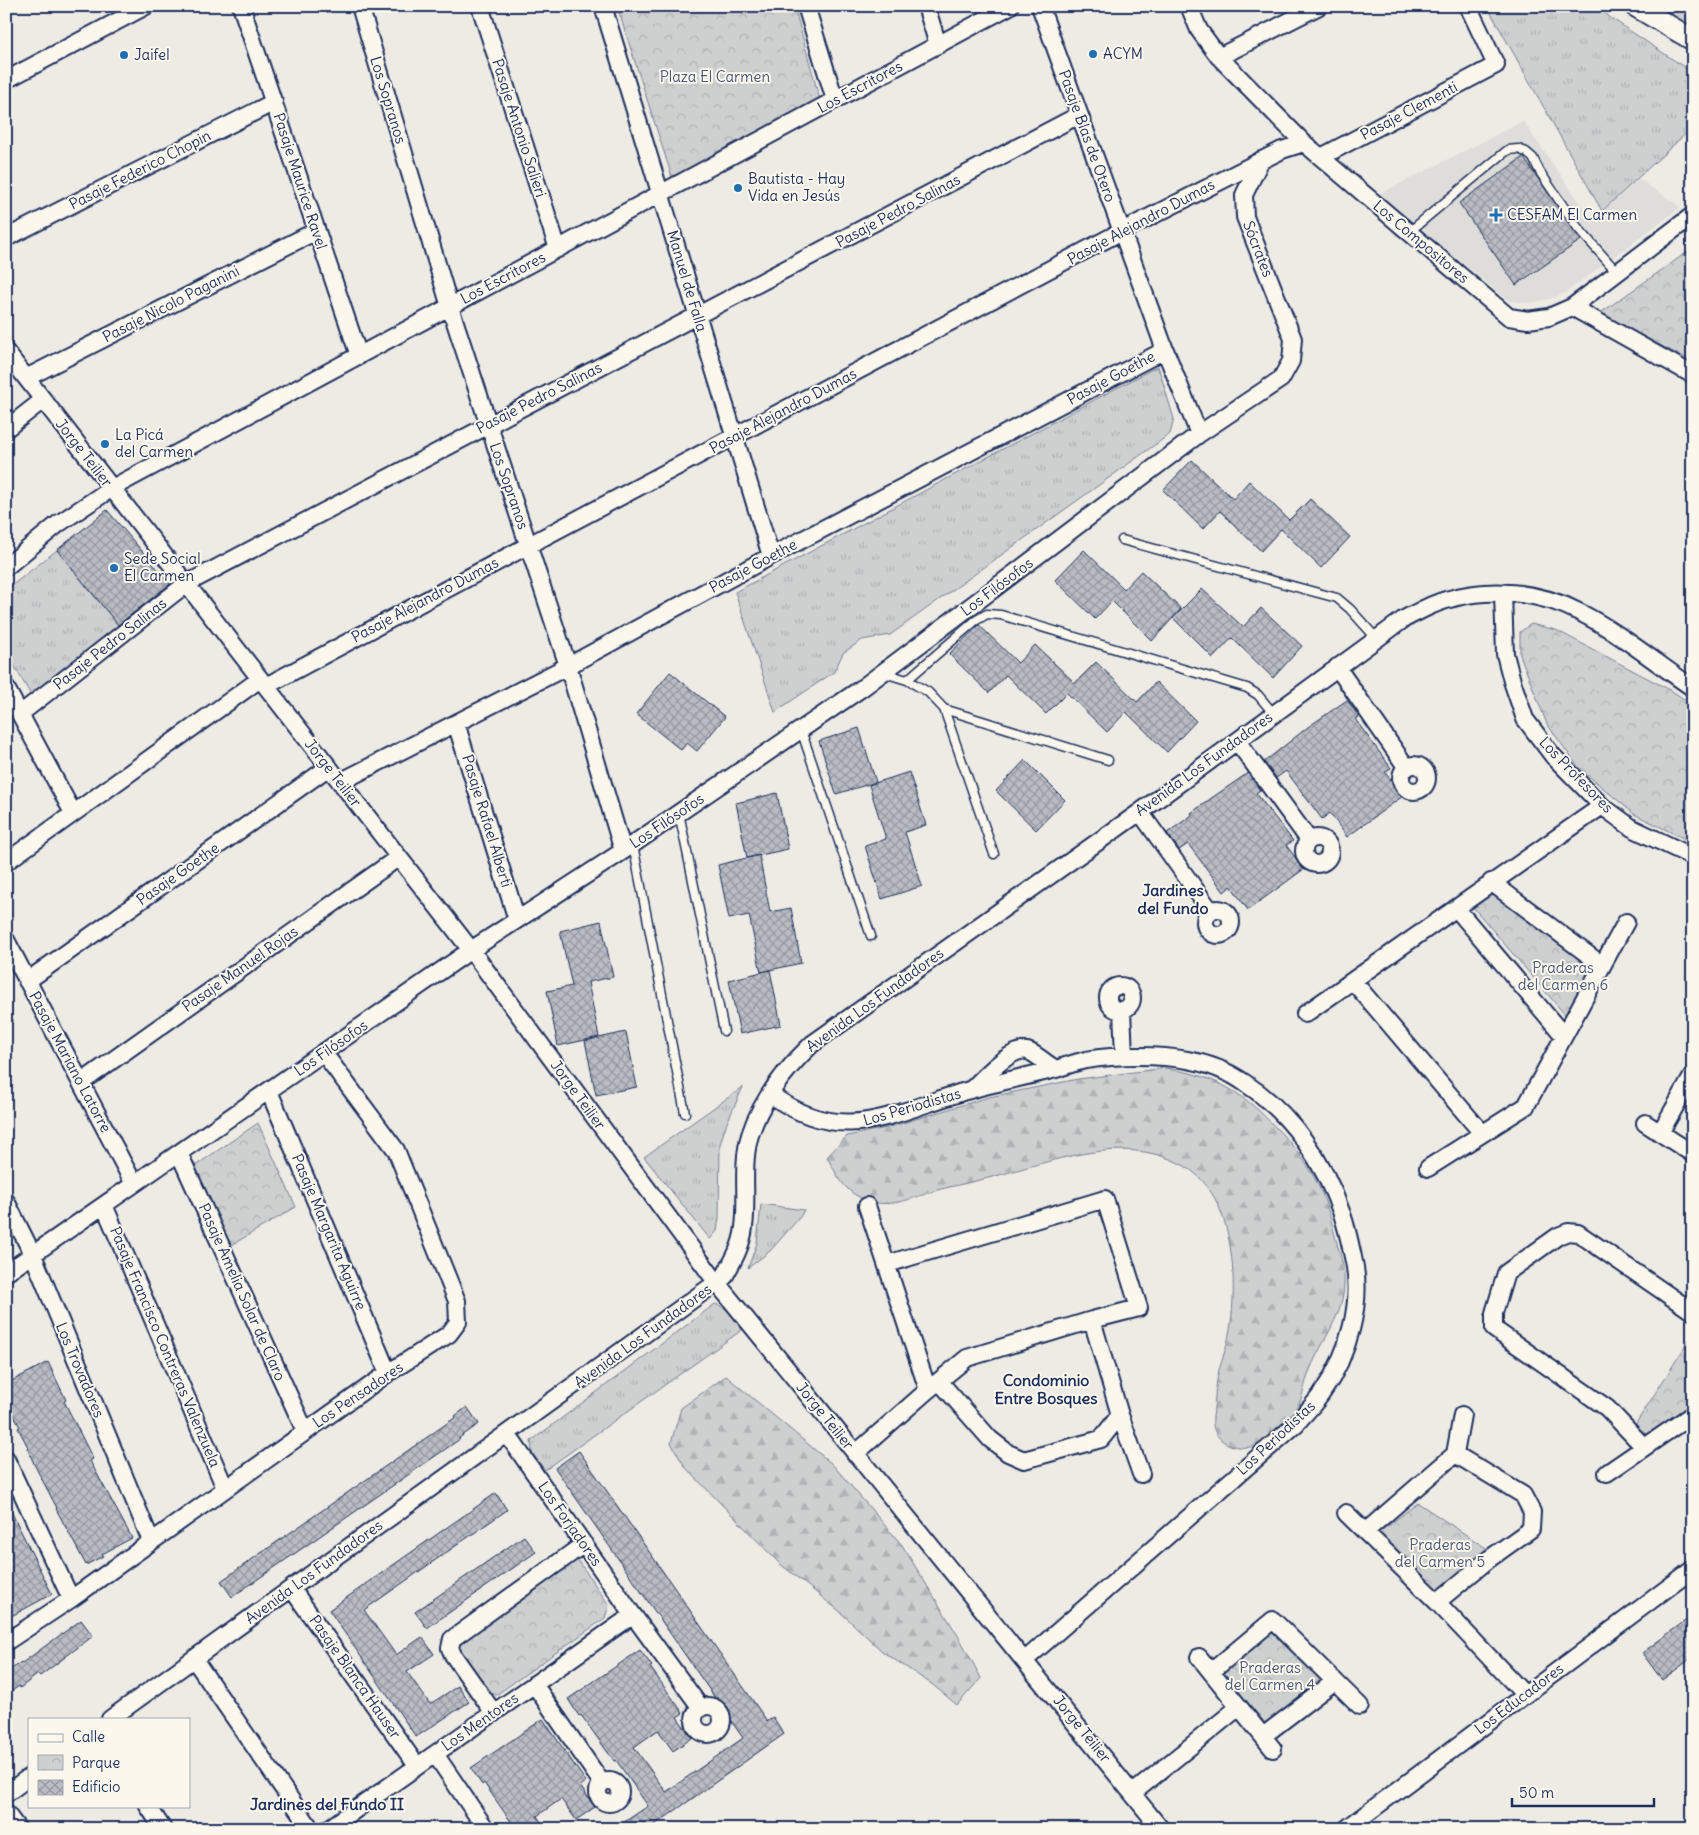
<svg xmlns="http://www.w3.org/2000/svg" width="1699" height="1835" viewBox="0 0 1699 1835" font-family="Delius,sans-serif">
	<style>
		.built { fill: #deddda }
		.grass { fill: url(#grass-tufts); stroke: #747f96 }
		.forest { fill: url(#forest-firs); stroke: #747f96 }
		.park { fill: url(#park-crowns); stroke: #747f96 }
		.building { fill: url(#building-cross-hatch); stroke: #1b2f5e }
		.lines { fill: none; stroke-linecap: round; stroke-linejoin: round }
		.service-casing { stroke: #1b2f5e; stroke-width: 11 }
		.minor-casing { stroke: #1b2f5e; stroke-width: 20 }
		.tertiary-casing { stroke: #1b2f5e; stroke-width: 24 }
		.service { stroke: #fbf7ec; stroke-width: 8 }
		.minor { stroke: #fbf7ec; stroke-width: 16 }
		.tertiary { stroke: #fbf7ec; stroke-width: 20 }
		.poi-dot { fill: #1f6fb2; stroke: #fbf7ec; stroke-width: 2 }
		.labels { text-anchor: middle; stroke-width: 4; stroke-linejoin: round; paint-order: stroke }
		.poi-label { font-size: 15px; fill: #1b2f5e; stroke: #fbf7ec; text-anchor: start }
		.park-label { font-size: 15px; fill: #48577a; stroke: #fbf7ec }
		.street-label { font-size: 15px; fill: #1b2f5e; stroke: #fbf7ec }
		.neighbourhood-label { font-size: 16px; font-weight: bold; fill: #1b2f5e; stroke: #fbf7ec }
	</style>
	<defs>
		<pattern id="grass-tufts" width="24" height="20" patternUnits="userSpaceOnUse" patternTransform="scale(1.25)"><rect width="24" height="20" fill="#cecfcf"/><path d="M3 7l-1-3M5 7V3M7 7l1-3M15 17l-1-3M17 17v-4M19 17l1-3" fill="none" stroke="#b0b2b4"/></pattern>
		<pattern id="forest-firs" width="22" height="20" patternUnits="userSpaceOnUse" patternTransform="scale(1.25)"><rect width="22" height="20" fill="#cecfcf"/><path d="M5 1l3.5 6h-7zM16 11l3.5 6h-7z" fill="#b0b2b4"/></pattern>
		<pattern id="park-crowns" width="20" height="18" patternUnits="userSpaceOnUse" patternTransform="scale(1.25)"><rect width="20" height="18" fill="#cecfcf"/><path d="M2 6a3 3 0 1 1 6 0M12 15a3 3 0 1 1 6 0" fill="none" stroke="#b0b2b4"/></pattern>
		<pattern id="building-cross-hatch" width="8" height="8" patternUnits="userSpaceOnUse" patternTransform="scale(1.25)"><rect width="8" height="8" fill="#b9bcc3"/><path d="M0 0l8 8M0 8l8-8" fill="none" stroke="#9699a2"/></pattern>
	</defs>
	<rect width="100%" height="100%" fill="#eeebe4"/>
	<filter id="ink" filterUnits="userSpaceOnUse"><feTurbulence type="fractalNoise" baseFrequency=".02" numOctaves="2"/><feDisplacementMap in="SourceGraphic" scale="10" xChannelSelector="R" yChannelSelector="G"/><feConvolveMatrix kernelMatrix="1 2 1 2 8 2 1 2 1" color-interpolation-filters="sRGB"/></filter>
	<g filter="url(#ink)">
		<path class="built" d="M 1523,121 L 1592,220 L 1637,178 L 1681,207 L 1565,293 L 1553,298 L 1530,303 L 1509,301 L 1378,195 Z"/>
		<path class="grass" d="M 1487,6 L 1596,6 L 1611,18 L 1693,73 L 1693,127 L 1602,211 Z
			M 1648,6 L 1693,6 L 1693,34 Z
			M 1158,366 L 1174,419 L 1170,434 L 890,635 L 862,640 L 843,653 L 834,672 L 775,712 L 735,592 Z
			M 57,550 L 119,626 L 49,684 L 31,695 L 6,652 L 6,590 Z
			M 743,1087 L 726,1125 L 720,1144 L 719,1218 L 717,1231 L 710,1239 L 644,1157 Z
			M 761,1204 L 804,1210 L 800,1217 L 770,1251 L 748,1268 L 757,1243 Z
			M 715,1304 C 730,1308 735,1318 742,1330 L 545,1470 L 532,1453 L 531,1441 Z"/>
		<path class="forest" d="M 1166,1068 C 1219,1077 1244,1093 1280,1132 C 1310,1163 1324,1190 1334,1232 C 1338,1250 1346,1266 1344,1286 C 1342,1319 1319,1344 1308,1375 C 1303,1389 1300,1409 1291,1421 C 1286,1427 1278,1432 1272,1436 C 1265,1442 1260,1445 1251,1447 C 1234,1449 1216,1443 1213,1425 C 1212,1419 1214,1413 1214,1407 C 1215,1395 1216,1382 1219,1370 C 1223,1357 1228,1343 1230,1329 C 1238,1279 1234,1196 1186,1167 C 1128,1132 1055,1160 996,1176 C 977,1181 957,1185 937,1190 C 912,1198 887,1211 861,1198 C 843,1190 836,1173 827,1157 L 847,1136 L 886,1128 L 989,1097 L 1078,1079 Z
			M 726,1376 L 832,1464 L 902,1545 L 960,1639 L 981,1678 L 957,1705 L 933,1685 L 883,1652 L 838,1610 L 779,1563 L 685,1467 L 671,1443 L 681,1408 Z"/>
		<path class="park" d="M 617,6 L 794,6 L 820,100 L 673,180 Z
			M 1693,248 L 1693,362 L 1599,314 Z
			M 1531,624 L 1556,630 L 1672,691 L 1693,705 L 1693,843 L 1634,814 L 1579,768 L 1547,724 L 1520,655 L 1520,632 Z
			M 1491,893 L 1593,970 L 1567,1017 L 1472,906 Z
			M 258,1123 L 296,1207 L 228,1247 L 192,1168 Z
			M 1693,1334 L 1693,1409 L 1645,1442 L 1633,1428 Z
			M 1418,1503 L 1492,1552 L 1437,1595 L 1378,1533 Z
			M 577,1559 L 609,1605 L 605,1618 L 496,1695 L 487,1691 L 457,1650 L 457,1641 Z
			M 1271,1632 L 1322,1682 L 1266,1724 L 1223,1673 Z"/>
		<path class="building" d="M 1523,157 L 1581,240 L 1516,285 L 1459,203 Z
			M 1192,460 L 1233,499 L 1249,481 L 1289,520 L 1310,499 L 1350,537 L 1321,568 L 1281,529 L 1261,551 L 1220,511 L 1203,529 L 1163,490 Z
			M 107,510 L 170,584 L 118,625 L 57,550 Z
			M 1084,550 L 1124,589 L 1141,571 L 1181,609 L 1152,641 L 1112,601 L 1095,619 L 1055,580 Z
			M 1202,589 L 1243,627 L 1261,608 L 1302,646 L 1273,678 L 1232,638 L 1213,658 L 1173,618 Z
			M 979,625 L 1018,663 L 1035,645 L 1075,683 L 1096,662 L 1137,702 L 1156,682 L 1196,721 L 1167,752 L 1126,712 L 1107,732 L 1067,693 L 1046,714 L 1006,675 L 989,693 L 949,654 Z
			M 670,672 L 725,717 L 697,751 L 687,743 L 681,750 L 636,714 Z
			M 1347,700 L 1359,717 L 1355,719 L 1391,768 L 1385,772 L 1403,796 L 1347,837 L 1330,813 L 1322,819 L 1286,771 L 1276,778 L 1264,762 L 1308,727 Z
			M 859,728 L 876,782 L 836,794 L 819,741 Z
			M 1025,760 L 1065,800 L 1036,830 L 996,791 Z
			M 909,772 L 926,825 L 905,832 L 922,886 L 882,899 L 865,846 L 886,839 L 869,785 Z
			M 1248,773 L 1260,790 L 1256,793 L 1293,841 L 1286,845 L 1304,869 L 1248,910 L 1231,886 L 1224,892 L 1188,844 L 1179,850 L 1167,833 L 1192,815 L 1191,813 L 1213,797 Z
			M 777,793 L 788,849 L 747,858 L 736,803 Z
			M 759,855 L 770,912 L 791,908 L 801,963 L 761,972 L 749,915 L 729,919 L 718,865 Z
			M 601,921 L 613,977 L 588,982 L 599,1037 L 558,1046 L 547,991 L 572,986 L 560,931 Z
			M 770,970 L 781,1025 L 740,1034 L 729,980 Z
			M 626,1032 L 637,1087 L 596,1095 L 585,1041 Z
			M 48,1362 L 66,1400 L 64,1401 L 93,1459 L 90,1461 L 132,1538 L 102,1554 L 103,1556 L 86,1565 L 56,1509 L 57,1508 L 36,1468 L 27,1448 L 28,1447 L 18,1428 L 20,1427 L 6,1401 L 6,1384 Z
			M 467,1407 L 479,1424 L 459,1438 L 460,1439 L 232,1597 L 221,1581 L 456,1417 L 455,1416 Z
			M 579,1451 L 767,1721 L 773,1717 L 784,1734 L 649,1829 L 614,1829 L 648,1806 L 616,1760 L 614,1761 L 581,1715 L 579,1716 L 568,1699 L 640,1650 L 652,1666 L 650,1667 L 683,1713 L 677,1717 L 692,1738 L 673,1751 L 658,1730 L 634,1747 L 666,1792 L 743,1738 L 555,1468 Z
			M 496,1493 L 507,1510 L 364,1610 L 396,1655 L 422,1637 L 434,1654 L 407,1672 L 430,1704 L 458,1686 L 469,1702 L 416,1737 L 329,1610 Z
			M 6,1501 L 52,1594 L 6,1619 Z
			M 524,1536 L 536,1552 L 427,1628 L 415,1612 Z
			M 1693,1615 L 1693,1657 L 1662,1680 L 1642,1653 Z
			M 81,1620 L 93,1636 L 40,1676 L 38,1674 L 20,1688 L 19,1686 L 6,1695 L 6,1673 L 21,1662 L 22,1663 Z
			M 543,1719 L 586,1782 L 580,1786 L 595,1807 L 576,1820 L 561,1799 L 537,1816 L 546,1829 L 516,1829 L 484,1783 L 482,1785 L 471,1768 Z"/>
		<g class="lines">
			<defs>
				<path id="service" d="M 1409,232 L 1504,153 L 1508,150 L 1518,149 L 1526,152 L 1533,158 L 1540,172 L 1578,228 L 1617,272
					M 1122,540 L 1337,598 L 1350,609 L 1377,639
					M 884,673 L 907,680 L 928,692 L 944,709 L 994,854
					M 907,680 L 975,621 L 987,614 L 1001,615 L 1247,688 L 1258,695 L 1274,714
					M 944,709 L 1108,760
					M 801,730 L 871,936
					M 679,813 L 724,1031
					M 633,845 L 685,1113"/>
				<path id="minor" d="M 241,6 L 359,356
					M 360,6 L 450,307 L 568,666 L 623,851
					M 480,6 L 558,249
					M 603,6 L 771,556
					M 806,6 L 835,100
					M 926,6 L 938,45
					M 1040,6 L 1165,350 L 1199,434
					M 1189,6 L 1199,30 L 1219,57 L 1304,143 L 1509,317 L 1528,320 L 1549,317 L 1572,307 L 1693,215
					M 1219,57 L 1319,6
					M 6,80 L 146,6
					M 1321,157 L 1496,65 L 1468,6
					M 6,238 L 274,102
					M 1572,307 L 1693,375
					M 6,352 L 471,950 L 717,1283 L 1161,1829
					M 26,378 L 316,231
					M 6,429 L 43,400
					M 6,567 L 58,524 L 112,488 L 1010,6
					M 1503,593 L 1505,654 L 1512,681 L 1525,719 L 1553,756 L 1602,806 L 1632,828 L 1693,857
					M 1337,667 L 1407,768
					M 266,686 L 529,545 L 1122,231 L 1282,150 L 1304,143
					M 6,688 L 73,813
					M 20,714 L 186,584 L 1079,115
					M 456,723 L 517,920
					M 1237,741 L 1309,840
					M1401 778a13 13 0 1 1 26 0a13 13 0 1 1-26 0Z
					M 340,782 L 568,666 L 771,556 L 1165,350
					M 1140,812 L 1210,910
					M1304 851a13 13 0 1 1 26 0a13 13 0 1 1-26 0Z
					M 6,862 L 260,679
					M 1491,882 L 1602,965
					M 1456,908 L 1564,1036
					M1205 922a13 13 0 1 1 26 0a13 13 0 1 1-26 0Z
					M 6,940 L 134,1184
					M 27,981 L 329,767
					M 1353,981 L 1482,1133
					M1108 998a12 12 0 1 1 24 0a12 12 0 1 1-24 0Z
					M 1122,1010 L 1124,1056
					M 1305,1014 L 1602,806
					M 82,1082 L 399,857
					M 973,1088 C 984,1077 1014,1044 1030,1052 C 1039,1056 1046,1064 1056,1069
					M 269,1091 L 388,1373
					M 770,1094 C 846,1150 895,1110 973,1089 C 1000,1082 1028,1076 1056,1069 C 1066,1066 1076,1062 1086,1060 C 1103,1057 1122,1056 1139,1056 C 1169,1056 1199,1059 1226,1072 C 1233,1075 1239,1079 1245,1083 C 1292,1114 1324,1162 1342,1214 C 1347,1228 1350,1243 1353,1257 C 1364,1302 1348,1356 1322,1393 C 1315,1404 1304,1414 1296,1424 L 1025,1660
					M 1645,1123 L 1693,1154
					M 1660,1133 L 1693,1075
					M 179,1153 L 305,1431
					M 1428,1168 L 1526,1106 L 1626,922
					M 6,1201 L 33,1255 L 151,1541
					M 104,1205 L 225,1488
					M 867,1206 L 928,1390
					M 6,1273 L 471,950 L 623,851 L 862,688 L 1199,434 L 1281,379 L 1291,361 L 1293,339 L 1245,217 L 1244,195 L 1261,160
					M 939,1381 L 990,1439 L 1008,1453 L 1024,1460 L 1101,1439 L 1120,1415 L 1092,1320
					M 1120,1415 L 1141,1474
					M 507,1434 L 633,1615 L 701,1708
					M 1644,1447 L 1607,1408 L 1494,1329 L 1494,1313 L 1506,1273 L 1558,1236 L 1568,1232 L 1578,1233 L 1693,1312
					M 855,1454 L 928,1390 L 967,1358 L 1092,1320 L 1139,1308 L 1105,1199 L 887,1264
					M 6,1459 L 71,1599
					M 1607,1473 L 1693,1414
					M 1346,1513 L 1437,1602 L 1525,1695
					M 1366,1531 L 1455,1454 L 1462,1415
					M 292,1589 L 417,1766
					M 1437,1602 L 1489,1559 L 1531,1529 L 1532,1512 L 1523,1495 L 1455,1454
					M 6,1642 L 71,1599 L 388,1373 L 449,1334 L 458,1322 L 457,1301 L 396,1150 L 323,1052
					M 1199,1657 L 1273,1749
					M 194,1659 L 311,1829
					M 1211,1672 L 1273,1620 L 1360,1706
					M 534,1684 L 602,1783
					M694 1720a14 14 0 1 1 28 0a14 14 0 1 1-28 0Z
					M 494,1713 L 453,1655 L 450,1648 L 452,1639 L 584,1544
					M 110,1719 L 724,1277 C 733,1261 742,1246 744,1227 C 748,1197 741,1165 750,1135 C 761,1100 786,1069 812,1044 L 1140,812 L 1404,619 C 1418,612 1431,604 1446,600 C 1489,587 1539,591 1579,612 C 1619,632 1656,663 1693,688
					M 1263,1736 L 1335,1681
					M 435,1754 L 486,1829
					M598 1792a11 11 0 1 1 22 0a11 11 0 1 1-22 0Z
					M 1133,1793 L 1239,1707
					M 6,1794 L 29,1777
					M 148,1806 L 163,1829
					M 6,1813 L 18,1829
					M 328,1829 L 633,1615
					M 1346,1829 L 1693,1569"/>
				<path id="tertiary" d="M 1635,6 L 1693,40"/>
			</defs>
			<use href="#service" class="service-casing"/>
			<use href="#minor" class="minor-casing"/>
			<use href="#tertiary" class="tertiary-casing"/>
			<use href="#service" class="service"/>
			<use href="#minor" class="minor"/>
			<use href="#tertiary" class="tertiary"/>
		</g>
	</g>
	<g class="poi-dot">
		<circle cx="1093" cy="54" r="5"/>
		<circle cx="124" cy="55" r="5"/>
		<circle cx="738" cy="188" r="5"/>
		<path d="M1493.5 207.5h5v5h5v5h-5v5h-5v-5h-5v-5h5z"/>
		<circle cx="105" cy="444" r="5"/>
		<circle cx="114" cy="568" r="5"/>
	</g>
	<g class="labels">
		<g class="poi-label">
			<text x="1103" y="59">ACYM</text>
			<text x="134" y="60">Jaifel</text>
			<text x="748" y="184">Bautista - Hay<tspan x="748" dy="17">Vida en Jesús</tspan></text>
			<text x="1507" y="220">CESFAM El Carmen</text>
			<text x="115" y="440">La Picá<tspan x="115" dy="17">del Carmen</tspan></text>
			<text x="124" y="564">Sede Social<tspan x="124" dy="17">El Carmen</tspan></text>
		</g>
		<g class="park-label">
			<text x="715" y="82">Plaza El Carmen</text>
			<text x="1563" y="973">Praderas<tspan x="1563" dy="17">del Carmen 6</tspan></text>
			<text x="1440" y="1550">Praderas<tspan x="1440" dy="17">del Carmen 5</tspan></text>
			<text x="1270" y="1673">Praderas<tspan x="1270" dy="17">del Carmen 4</tspan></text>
		</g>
		<g class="street-label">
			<text transform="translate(860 87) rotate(-28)" y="5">Los Escritores</text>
			<text transform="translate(388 100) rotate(73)" y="5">Los Sopranos</text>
			<text transform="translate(1409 111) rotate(-28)" y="5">Pasaje Clementi</text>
			<text transform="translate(519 128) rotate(72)" y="5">Pasaje Antonio Salieri</text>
			<text transform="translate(1087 136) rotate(70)" y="5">Pasaje Blas de Otero</text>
			<text transform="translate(140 170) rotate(-27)" y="5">Pasaje Federico Chopin</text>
			<text transform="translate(300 181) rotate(72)" y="5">Pasaje Maurice Ravel</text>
			<text transform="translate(898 211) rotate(-28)" y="5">Pasaje Pedro Salinas</text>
			<text transform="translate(1141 222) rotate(-28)" y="5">Pasaje Alejandro Dumas</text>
			<text transform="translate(1421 242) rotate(40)" y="5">Los Compositores</text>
			<text transform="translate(1258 249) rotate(69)" y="5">Sócrates</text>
			<text transform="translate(503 278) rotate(-28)" y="5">Los Escritores</text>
			<text transform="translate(687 281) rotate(73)" y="5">Manuel de Falla</text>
			<text transform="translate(171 304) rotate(-27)" y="5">Pasaje Nicolo Paganini</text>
			<text transform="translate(1111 378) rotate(-28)" y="5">Pasaje Goethe</text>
			<text transform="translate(539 398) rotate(-27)" y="5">Pasaje Pedro Salinas</text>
			<text transform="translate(783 411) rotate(-28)" y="5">Pasaje Alejandro Dumas</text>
			<text transform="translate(84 453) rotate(52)" y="5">Jorge Teilier</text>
			<text transform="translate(509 486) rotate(71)" y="5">Los Sopranos</text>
			<text transform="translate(753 566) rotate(-28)" y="5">Pasaje Goethe</text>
			<text transform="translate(997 587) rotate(-37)" y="5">Los Filósofos</text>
			<text transform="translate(425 600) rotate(-28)" y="5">Pasaje Alejandro Dumas</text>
			<text transform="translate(110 644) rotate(-38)" y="5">Pasaje Pedro Salinas</text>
			<text transform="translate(1204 764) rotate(-36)" y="5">Avenida Los Fundadores</text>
			<text transform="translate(333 773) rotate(52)" y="5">Jorge Teilier</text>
			<text transform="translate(1576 775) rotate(46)" y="5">Los Profesores</text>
			<text transform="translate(487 821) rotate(73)" y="5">Pasaje Rafael Alberti</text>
			<text transform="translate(667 821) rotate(-34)" y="5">Los Filósofos</text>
			<text transform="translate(178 874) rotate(-35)" y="5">Pasaje Goethe</text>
			<text transform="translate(240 969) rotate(-35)" y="5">Pasaje Manuel Rojas</text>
			<text transform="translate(875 1000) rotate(-36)" y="5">Avenida Los Fundadores</text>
			<text transform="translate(331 1048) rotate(-35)" y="5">Los Filósofos</text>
			<text transform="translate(70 1062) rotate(62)" y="5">Pasaje Mariano Latorre</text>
			<text transform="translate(578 1095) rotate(54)" y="5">Jorge Teilier</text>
			<text transform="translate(912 1107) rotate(-16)" y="5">Los Periodistas</text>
			<text transform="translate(329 1232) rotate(67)" y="5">Pasaje Margarita Aguirre</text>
			<text transform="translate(242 1292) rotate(66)" y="5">Pasaje Amelia Solar de Claro</text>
			<text transform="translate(643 1336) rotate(-36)" y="5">Avenida Los Fundadores</text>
			<text transform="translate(165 1347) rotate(67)" y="5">Pasaje Francisco Contreras Valenzuela</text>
			<text transform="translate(80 1370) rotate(67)" y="5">Los Trovadores</text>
			<text transform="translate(358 1395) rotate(-34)" y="5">Los Pensadores</text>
			<text transform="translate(825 1416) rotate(51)" y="5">Jorge Teilier</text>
			<text transform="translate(1276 1438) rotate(-43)" y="5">Los Periodistas</text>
			<text transform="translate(570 1524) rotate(55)" y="5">Los Forjadores</text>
			<text transform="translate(314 1572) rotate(-36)" y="5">Avenida Los Fundadores</text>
			<text transform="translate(355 1677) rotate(55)" y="5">Pasaje Blanca Hauser</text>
			<text transform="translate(1519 1699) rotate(-37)" y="5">Los Educadores</text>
			<text transform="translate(480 1722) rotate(-35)" y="5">Los Mentores</text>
			<text transform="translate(1082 1729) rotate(51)" y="5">Jorge Teilier</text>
		</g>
		<g class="neighbourhood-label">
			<text x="1173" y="896">Jardines<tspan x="1173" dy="18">del Fundo</tspan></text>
			<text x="1046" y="1386">Condominio<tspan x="1046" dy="18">Entre Bosques</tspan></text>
			<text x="327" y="1810">Jardines del Fundo II</text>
		</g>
	</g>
	<rect width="1699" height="1835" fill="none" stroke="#fbf7ec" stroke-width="25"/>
	<rect x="12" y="12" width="1674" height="1810" fill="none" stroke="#1b2f5e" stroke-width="2" filter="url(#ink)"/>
	<rect x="28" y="1718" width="162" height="90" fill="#fbf7ec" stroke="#a1a7b3"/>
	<rect x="38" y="1734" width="25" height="8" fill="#fbf7ec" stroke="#a1a7b3"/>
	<text x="72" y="1742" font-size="15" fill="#1b2f5e">Calle</text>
	<rect x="38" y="1755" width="25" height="15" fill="url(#park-crowns)" stroke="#a1a7b3"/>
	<text x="72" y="1768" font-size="15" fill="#1b2f5e">Parque</text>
	<rect x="38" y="1780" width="25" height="15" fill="url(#building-cross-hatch)" stroke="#a1a7b3"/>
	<text x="72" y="1792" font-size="15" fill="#1b2f5e">Edificio</text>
	<path d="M1512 1798v8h142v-8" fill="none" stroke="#1b2f5e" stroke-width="2.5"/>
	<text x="1519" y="1798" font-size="15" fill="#1b2f5e" stroke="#fbf7ec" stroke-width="4" paint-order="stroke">50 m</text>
</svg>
